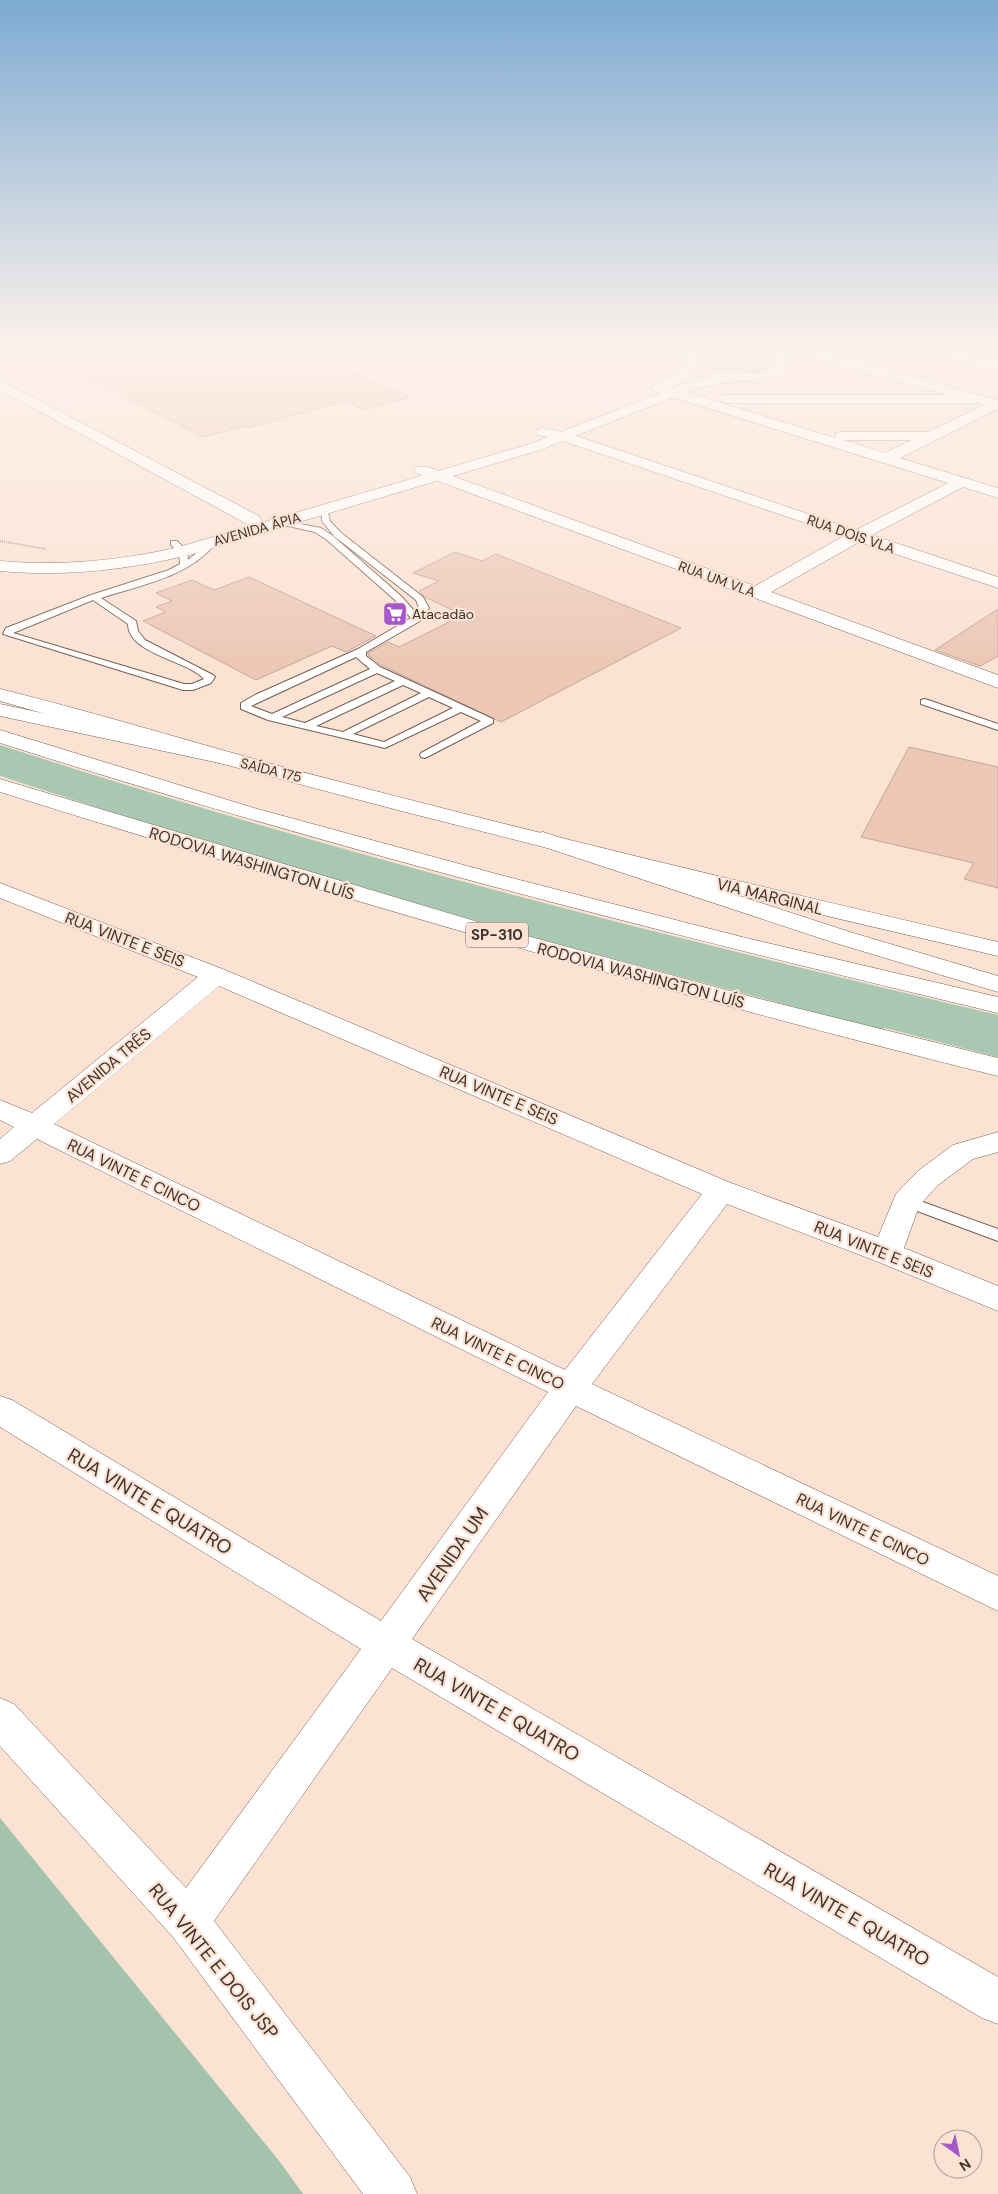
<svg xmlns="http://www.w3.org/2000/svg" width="998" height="2194" viewBox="0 0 998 2194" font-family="'DM Sans',sans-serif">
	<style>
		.green { fill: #a8c8b1 }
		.forest { fill: #a3c3ac }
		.building { fill: #edc8b7; stroke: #c1a89c }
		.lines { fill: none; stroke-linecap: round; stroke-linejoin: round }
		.service-casing { stroke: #746052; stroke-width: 2 }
		.minor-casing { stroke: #746052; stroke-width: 1 }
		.tertiary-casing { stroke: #746052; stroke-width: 1 }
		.secondary-casing { stroke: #746052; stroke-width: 1 }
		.motorway-casing { stroke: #746052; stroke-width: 1 }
		.path { stroke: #a9968b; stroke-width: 2; stroke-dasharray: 1 1; stroke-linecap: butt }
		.service { fill: #fff; fill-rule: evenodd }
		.minor { fill: #fff; fill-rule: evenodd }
		.tertiary { fill: #fff; fill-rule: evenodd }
		.secondary { fill: #fff; fill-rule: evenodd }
		.motorway { fill: #fff; fill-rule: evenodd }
		.labels { text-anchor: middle; stroke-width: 4.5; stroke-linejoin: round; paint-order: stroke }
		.far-street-label { font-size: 14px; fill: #3e342e; stroke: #fbe2d3 }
		.far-poi-label { font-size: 14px; fill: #3e342e; stroke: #fbe2d3; text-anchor: start }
		.shield { fill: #fbe2d3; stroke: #776860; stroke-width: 1 }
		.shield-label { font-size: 15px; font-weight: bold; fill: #3e342e }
		.street-label { font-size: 16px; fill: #3e342e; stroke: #fbe2d3 }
		.near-street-label { font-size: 19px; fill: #3e342e; stroke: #fbe2d3 }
	</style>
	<rect width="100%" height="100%" fill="#fbe2d3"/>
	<path class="green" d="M 720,351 L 753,351 L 773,357 L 778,362 L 777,366 C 771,369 765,372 759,373 C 743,377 715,374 703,362 L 704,357 Z
		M 0,745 C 328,852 663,936 998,1015 L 998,1057 L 885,1028 L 881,1030 L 524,935 L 130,818 L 0,776 Z"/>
	<path class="forest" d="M 0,1818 L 280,2162 L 303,2194 L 0,2194 Z"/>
	<path class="building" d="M 70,351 L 304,351 L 409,397 L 364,410 L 346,401 L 248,428 L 245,426 L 203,437 L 82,375 L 76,377 L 40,358 Z
		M 455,552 L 482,561 L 496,554 L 681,628 L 501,722 L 381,665 L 368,655 L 368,653 L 388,642 L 399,647 L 463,615 L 425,597 L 419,591 L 439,581 L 413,573 Z
		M 249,577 L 376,636 L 346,652 L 332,646 L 256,680 L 143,621 L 166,612 L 156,607 L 172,601 L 156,593 L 192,580 L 214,590 Z
		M 998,609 L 998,656 L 980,666 L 935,650 Z
		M 909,747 L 998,767 L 998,888 L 964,879 L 974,863 L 861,837 Z"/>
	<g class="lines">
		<defs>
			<path id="service" d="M 321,508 L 327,508 L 330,521 L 340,532 L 423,597 L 429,608 L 420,621 L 366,652 L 366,656 L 380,667 L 493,719 L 493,723 L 425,758 L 421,757 L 420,755 L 421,753 L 481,721 L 461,712 L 385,748 L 268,720 L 241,709 L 241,703 L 255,695 L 358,649 L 411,618 L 395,600 L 327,540 L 315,532 L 279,524 L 279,520 L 321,528 L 333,536 L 401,596 L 416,613 L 419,608 L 416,600 L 334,536 L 322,521 ZM 356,657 L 370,669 L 272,714 L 251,706 ZM 377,673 L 395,681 L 305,723 L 282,717 ZM 403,685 L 421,693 L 343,732 L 316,726 ZM 429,697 L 453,708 L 384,742 L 353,734 Z
				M 212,540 L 216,543 C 189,577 141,585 101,598 L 136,621 L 138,631 L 145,640 L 213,675 L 215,677 L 211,683 L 193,690 L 183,690 L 3,634 L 6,628 L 91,595 L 169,570 L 180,564 L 179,552 L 171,545 L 171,541 L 177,541 L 187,551 L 188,560 ZM 93,600 L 128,624 C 128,654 189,661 204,679 L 192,684 L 184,684 L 13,633 Z
				M 925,699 L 998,724 L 998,730 L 921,704 L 921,700 Z
				M 906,1196 L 998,1229 L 998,1241 L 901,1205 L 899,1201 L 901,1197 Z"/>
			<path id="minor" d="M 796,351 L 818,351 L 998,400 L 998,409 L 900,458 L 998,488 L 998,498 L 963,487 L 872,535 L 998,577 L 998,588 L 859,542 L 771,592 L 998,675 L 998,688 L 416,473 L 414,470 L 416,467 L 428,467 L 755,586 L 844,536 L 560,440 L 538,435 L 536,432 L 538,429 L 543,428 L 568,433 L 856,530 L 948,483 L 653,391 L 651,388 L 658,384 L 663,385 L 835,438 L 836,433 L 841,432 L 928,432 L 984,405 L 977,403 L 724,403 L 717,399 L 724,395 L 948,395 L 798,354 ZM 844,440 L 911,440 L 885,453 Z
				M 929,351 L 952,351 L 998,363 L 998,371 L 931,354 Z
				M 0,380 L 259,516 L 261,520 L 259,524 L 247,524 L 0,390 Z
				M 0,883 L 225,970 L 731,1183 L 878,1237 L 896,1194 L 918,1171 L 953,1145 L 998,1132 L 998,1152 L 973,1159 L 938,1185 L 919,1206 L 904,1248 L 998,1286 L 998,1311 L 876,1261 L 727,1204 L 592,1384 L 998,1576 L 998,1611 L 576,1406 L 412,1639 L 998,1977 L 998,2024 L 982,2018 L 392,1668 L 214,1921 L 410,2177 L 417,2194 L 363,2194 L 173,1937 L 0,1746 L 0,1698 L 14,1704 L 186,1888 L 361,1649 L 0,1427 L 0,1396 L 12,1400 L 381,1621 L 548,1392 L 37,1139 L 10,1161 L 0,1164 L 0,1139 L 14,1127 L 0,1120 L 0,1100 L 32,1113 L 198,977 L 0,898 ZM 219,986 L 702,1194 L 565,1370 L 54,1124 Z"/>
			<path id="tertiary" d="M 692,351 L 708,351 L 698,359 L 696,368 L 687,379 L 667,389 L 657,389 L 655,386 C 661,379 672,378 679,371 C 686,365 684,356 692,351 Z
				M 760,351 C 774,351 784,349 791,363 L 784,372 L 777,376 L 753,381 L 733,381 L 697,388 L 540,450 L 189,555 C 126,570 64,577 0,571 L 0,561 C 61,566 119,561 179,547 L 530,444 L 688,382 L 711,377 L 709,374 L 711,371 C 731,366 761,383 777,363 L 776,360 Z"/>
			<path id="secondary" d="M 0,689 C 110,716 219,751 329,779 C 551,837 774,890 998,942 L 998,956 L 707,888 L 409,813 L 189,755 L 0,701 Z"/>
			<path id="motorway" d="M 0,704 L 224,752 L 231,754 L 235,758 L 231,762 L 224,764 L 0,716 Z
				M 0,730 L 254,808 L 504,876 L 746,938 L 998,997 L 998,1013 C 662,933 329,848 0,743 Z
				M 0,779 L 505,930 L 752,997 L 998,1058 L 998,1076 C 662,993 330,895 0,792 Z
				M 543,832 L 850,932 L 998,976 L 998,992 L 832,942 L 535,844 L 532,839 L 535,834 Z"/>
		</defs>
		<use href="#service" class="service-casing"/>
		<use href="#minor" class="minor-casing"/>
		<use href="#tertiary" class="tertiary-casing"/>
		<use href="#secondary" class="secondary-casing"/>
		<use href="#motorway" class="motorway-casing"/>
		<path class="path" d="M 0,541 L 46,549"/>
		<use href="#service" class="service"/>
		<use href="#minor" class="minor"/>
		<use href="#tertiary" class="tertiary"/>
		<use href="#secondary" class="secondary"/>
		<use href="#motorway" class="motorway"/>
	</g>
	<linearGradient id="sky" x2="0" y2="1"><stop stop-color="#7daad2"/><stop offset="0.53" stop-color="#fdf2eb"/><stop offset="1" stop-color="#fdf2eb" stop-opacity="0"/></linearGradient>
	<rect width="998" height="658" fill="url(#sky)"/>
	<defs>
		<symbol id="supermarket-square" viewBox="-11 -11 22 22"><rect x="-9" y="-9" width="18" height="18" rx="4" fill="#a558cb" stroke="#fbe2d3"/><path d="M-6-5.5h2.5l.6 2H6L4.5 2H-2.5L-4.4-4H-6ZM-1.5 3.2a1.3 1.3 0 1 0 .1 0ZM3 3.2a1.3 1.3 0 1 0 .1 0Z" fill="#fff"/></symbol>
	</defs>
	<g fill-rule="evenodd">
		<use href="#supermarket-square" x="381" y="600" width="28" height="28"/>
	</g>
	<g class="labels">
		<g class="far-street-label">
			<text transform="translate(257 529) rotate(-16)" y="5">AVENIDA ÁPIA</text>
			<text transform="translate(851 534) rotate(19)" y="5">RUA DOIS VLA</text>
			<text transform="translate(717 579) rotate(20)" y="5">RUA UM VLA</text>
			<text transform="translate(271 770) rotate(14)" y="5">SAÍDA 175</text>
		</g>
		<g class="far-poi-label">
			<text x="412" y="619">Atacadão</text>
		</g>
		<rect class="shield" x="466" y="922.5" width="62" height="25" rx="4"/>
		<g class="shield-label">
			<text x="497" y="940">SP-310</text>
		</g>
		<g class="street-label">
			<text transform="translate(252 863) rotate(17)" y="6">RODOVIA WASHINGTON LUÍS</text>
			<text transform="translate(770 896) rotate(14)" y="6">VIA MARGINAL</text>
			<text transform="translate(125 939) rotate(21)" y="6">RUA VINTE E SEIS</text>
			<text transform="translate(641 975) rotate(15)" y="6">RODOVIA WASHINGTON LUÍS</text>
			<text transform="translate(108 1065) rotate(-40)" y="6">AVENIDA TRÊS</text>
			<text transform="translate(499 1095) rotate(23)" y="6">RUA VINTE E SEIS</text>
			<text transform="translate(134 1175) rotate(26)" y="6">RUA VINTE E CINCO</text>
			<text transform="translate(874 1249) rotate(22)" y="6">RUA VINTE E SEIS</text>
			<text transform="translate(498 1353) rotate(26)" y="6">RUA VINTE E CINCO</text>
			<text transform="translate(863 1529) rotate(26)" y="6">RUA VINTE E CINCO</text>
		</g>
		<g class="near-street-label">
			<text transform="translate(150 1501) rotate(31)" y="7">RUA VINTE E QUATRO</text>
			<text transform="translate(452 1554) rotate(-55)" y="7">AVENIDA UM</text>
			<text transform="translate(497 1709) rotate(30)" y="7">RUA VINTE E QUATRO</text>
			<text transform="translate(847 1914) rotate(30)" y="7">RUA VINTE E QUATRO</text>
			<text transform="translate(214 1961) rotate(51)" y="7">RUA VINTE E DOIS JSP</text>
		</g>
	</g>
	<g transform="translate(958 2154) rotate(147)"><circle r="24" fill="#fbe2d3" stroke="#af9c91"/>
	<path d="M0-4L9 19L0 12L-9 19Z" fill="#a558cb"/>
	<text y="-8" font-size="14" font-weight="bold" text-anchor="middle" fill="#3e342e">N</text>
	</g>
</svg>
